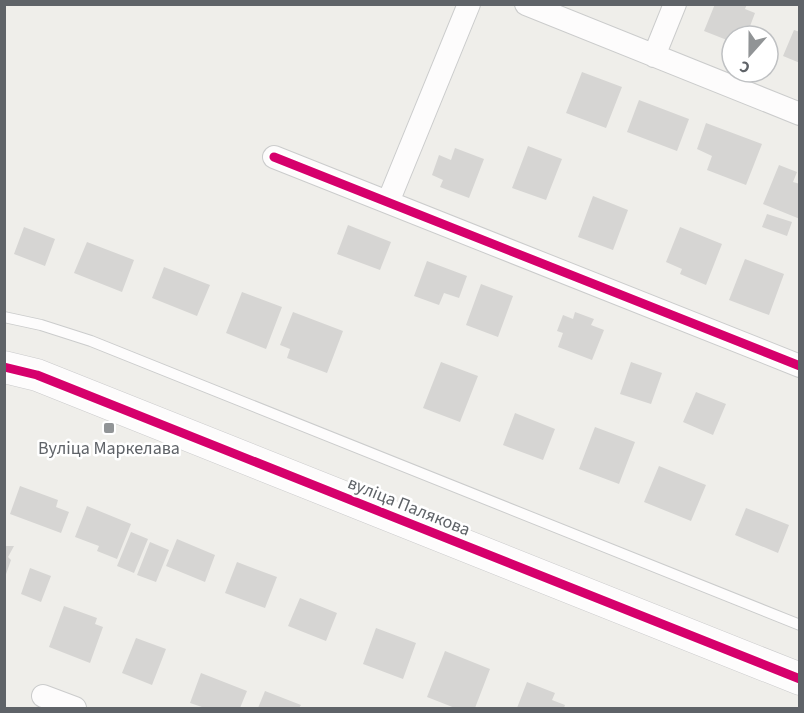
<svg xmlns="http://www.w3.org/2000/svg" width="804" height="713" viewBox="0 0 804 713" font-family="'Source Sans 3',sans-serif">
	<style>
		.building { fill: #d6d5d3 }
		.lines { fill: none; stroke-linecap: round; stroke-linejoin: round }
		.lane-casing { stroke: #cbcccc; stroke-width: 12 }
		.street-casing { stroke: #cbcccc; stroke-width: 24 }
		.secondary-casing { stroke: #cacacb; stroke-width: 33 }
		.lane { stroke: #fdfcfc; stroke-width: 10 }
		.street { stroke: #fdfcfc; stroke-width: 22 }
		.secondary { stroke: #fdfcfc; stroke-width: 32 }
		.cycleway-casing { stroke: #fff; stroke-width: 13 }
		.cycleway { stroke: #d6006c; stroke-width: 9 }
		.poi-dot { fill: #919496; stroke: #fff; stroke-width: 2 }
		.labels { text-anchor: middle; stroke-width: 5; stroke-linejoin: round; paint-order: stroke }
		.poi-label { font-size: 18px; fill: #5f6368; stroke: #fff }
		.street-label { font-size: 18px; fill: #5f6368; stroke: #fff }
	</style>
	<rect width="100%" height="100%" fill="#efeeea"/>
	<path class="building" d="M 715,4 L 747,4 L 745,9 L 755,13 L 747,34 L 737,31 L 735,36 L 732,36 L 732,42 L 704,31 Z
		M 794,30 L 800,32 L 800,63 L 783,56 Z
		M 582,72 L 622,87 L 606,128 L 566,113 Z
		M 639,100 L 689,119 L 677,151 L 627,132 Z
		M 706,123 L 762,144 L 746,185 L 707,170 L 712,156 L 697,149 Z
		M 528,146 L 562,159 L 546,200 L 512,188 Z
		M 455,148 L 484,159 L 469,198 L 440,187 L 443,180 L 432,175 L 439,155 L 451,160 Z
		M 779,165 L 797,172 L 793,182 L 800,184 L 800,219 L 763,204 Z
		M 593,196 L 628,210 L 613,250 L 578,237 Z
		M 767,214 L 792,222 L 787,236 L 762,227 Z
		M 348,225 L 391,242 L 380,270 L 337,254 Z
		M 24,227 L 55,239 L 45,266 L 14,254 Z
		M 680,227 L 722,244 L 706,285 L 680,274 L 682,269 L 666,262 Z
		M 87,242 L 134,260 L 122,292 L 74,273 Z
		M 745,259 L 784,274 L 769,315 L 729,300 Z
		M 427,261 L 467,276 L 459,298 L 444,293 L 439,305 L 414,296 Z
		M 164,267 L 210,285 L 197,316 L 152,298 Z
		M 481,284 L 513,296 L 498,337 L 466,325 Z
		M 242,292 L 282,307 L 266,349 L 226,333 Z
		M 293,312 L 343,331 L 327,373 L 287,358 L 290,349 L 280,345 Z
		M 575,312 L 594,319 L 591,325 L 604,330 L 592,360 L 558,347 L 563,333 L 557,331 L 563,315 L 573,319 Z
		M 441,362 L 478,376 L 460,422 L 423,408 Z
		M 631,362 L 662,373 L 651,404 L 620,394 Z
		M 696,392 L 726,404 L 713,435 L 683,422 Z
		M 515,413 L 555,429 L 543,460 L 503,445 Z
		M 595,427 L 635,442 L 619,484 L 579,469 Z
		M 659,466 L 706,485 L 691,521 L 644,502 Z
		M 20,486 L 58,500 L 56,507 L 69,512 L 61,533 L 10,514 Z
		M 87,506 L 131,524 L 117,559 L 97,551 L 99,546 L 75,537 Z
		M 746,508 L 789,525 L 778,553 L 735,535 Z
		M 131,532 L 148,539 L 134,573 L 117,566 Z
		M 177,539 L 215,555 L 205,582 L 166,566 Z
		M 150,542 L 169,550 L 156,582 L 137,575 Z
		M 4,546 L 14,546 L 8,557 L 11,560 L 5,577 Z
		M 237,562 L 277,577 L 265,608 L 225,593 Z
		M 30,568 L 51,576 L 41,602 L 21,594 Z
		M 300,598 L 337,613 L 326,641 L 288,626 Z
		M 64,606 L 97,618 L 95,624 L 103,627 L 90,663 L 49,647 Z
		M 376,628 L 416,643 L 403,679 L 363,664 Z
		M 136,638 L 166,649 L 152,685 L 122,673 Z
		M 445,651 L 490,669 L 475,708 L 455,708 L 427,697 Z
		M 201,673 L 247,691 L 240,708 L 205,708 L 190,703 Z
		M 527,682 L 555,693 L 552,700 L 565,705 L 564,708 L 517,708 Z
		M 265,691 L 301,705 L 299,708 L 258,708 Z"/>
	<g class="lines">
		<defs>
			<path id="lane" d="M 4,317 L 41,325 L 91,341 L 800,625"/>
			<path id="street" d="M 526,4 L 800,114
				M 654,56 L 675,4
				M 274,157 L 800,366
				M 388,202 L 469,4
				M 43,696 L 75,708"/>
			<path id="secondary" d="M 4,367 L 37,375 L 800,679"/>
		</defs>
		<use href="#lane" class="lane-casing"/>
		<use href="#street" class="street-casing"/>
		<use href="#secondary" class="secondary-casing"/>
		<use href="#lane" class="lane"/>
		<use href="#street" class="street"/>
		<use href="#secondary" class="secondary"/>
		<defs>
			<path id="cycleway" d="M 274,157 L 800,366
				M 4,367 L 37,375 L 800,679"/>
		</defs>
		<use href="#cycleway" class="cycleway-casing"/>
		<use href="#cycleway" class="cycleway"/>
	</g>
	<rect class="poi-dot" x="103" y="422" width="12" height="12" rx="3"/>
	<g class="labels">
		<g class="poi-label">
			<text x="109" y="454">Вуліца Маркелава</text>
		</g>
		<g class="street-label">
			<text transform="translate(409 506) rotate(22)" y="6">вуліца Палякова</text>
		</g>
	</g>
	<rect width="804" height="713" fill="none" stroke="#5f6368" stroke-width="12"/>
	<g transform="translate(750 54) rotate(201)"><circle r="28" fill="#ffffff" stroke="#bfc1c3" stroke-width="1.5"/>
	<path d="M0-4.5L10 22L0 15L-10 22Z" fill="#919496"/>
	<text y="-9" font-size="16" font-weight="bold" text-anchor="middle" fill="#5f6368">С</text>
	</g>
</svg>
